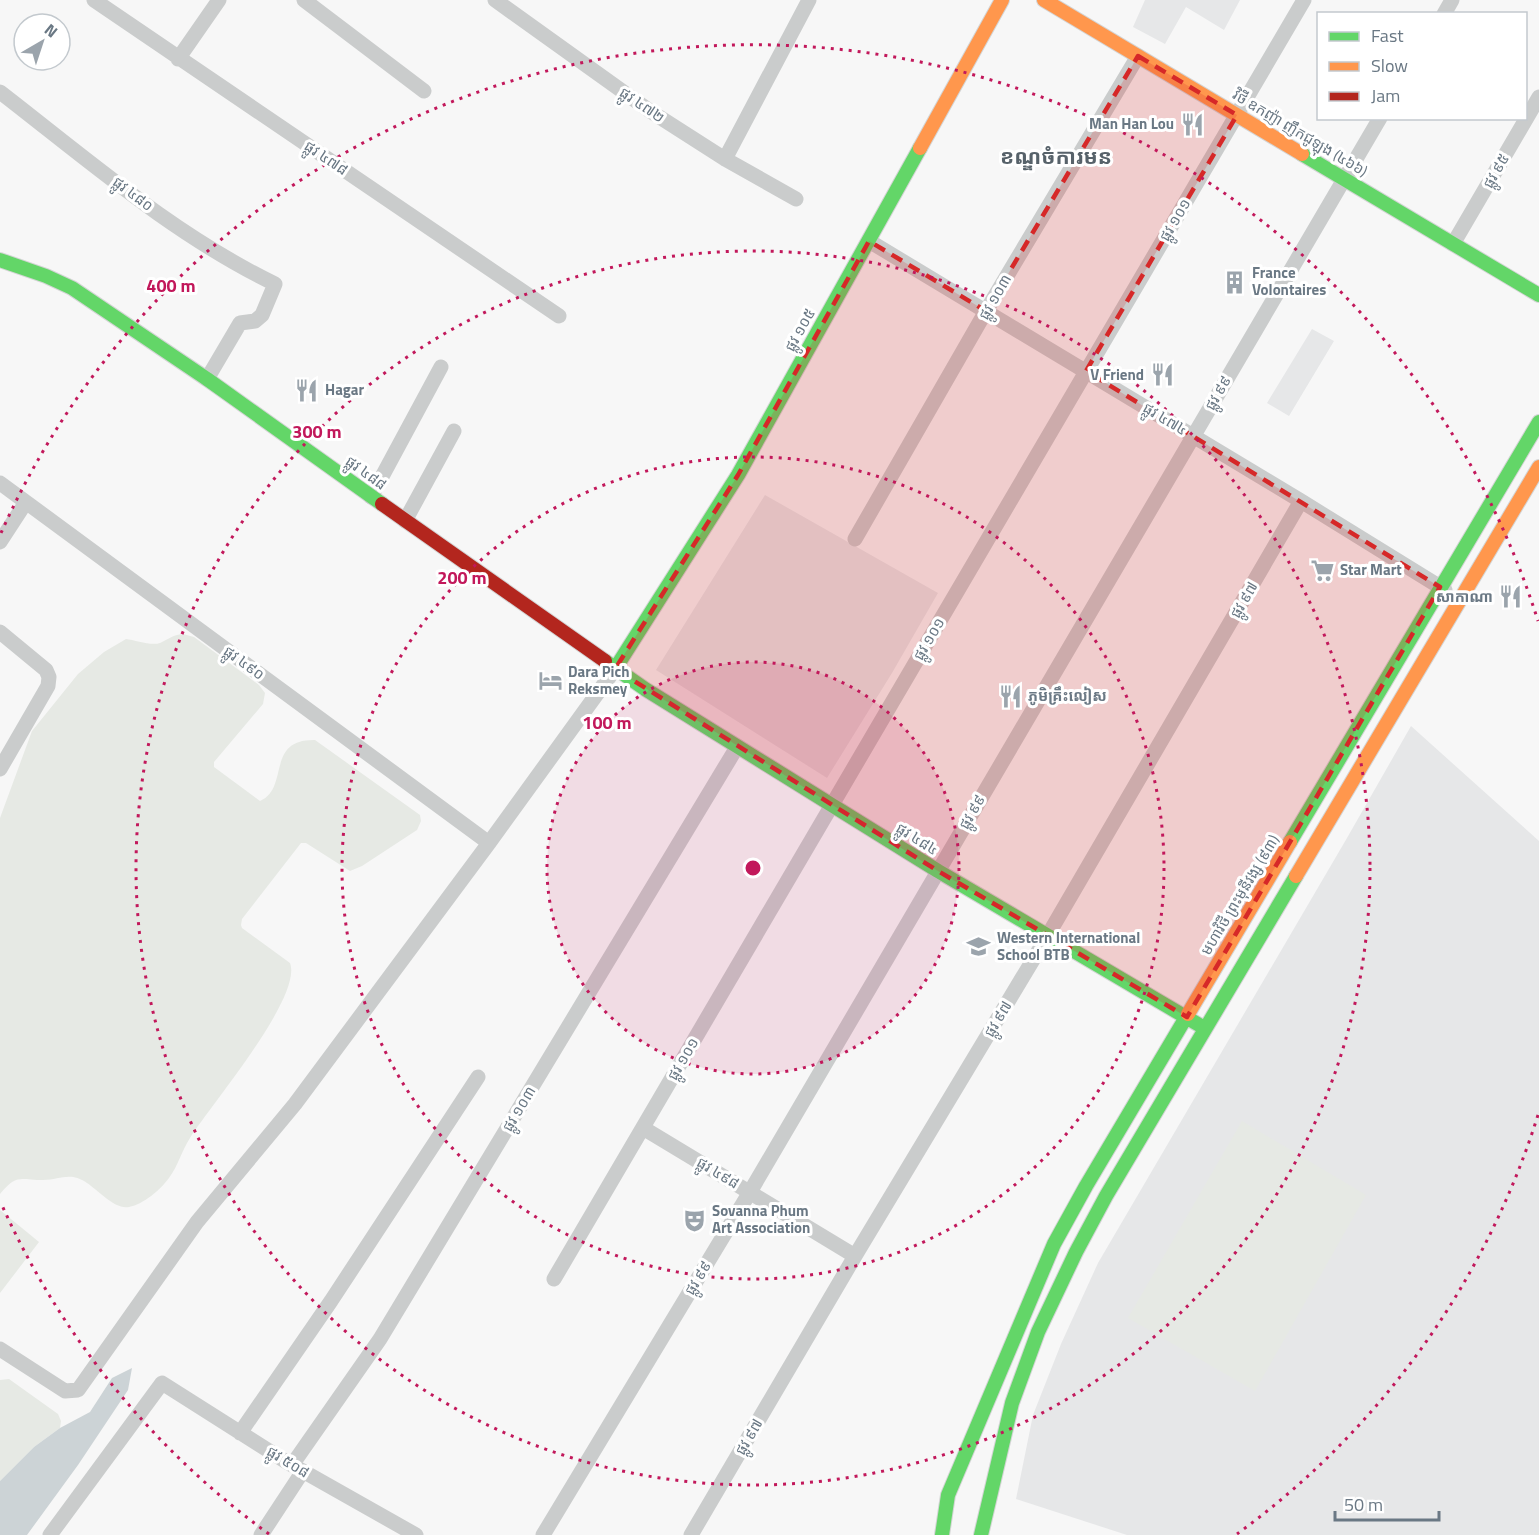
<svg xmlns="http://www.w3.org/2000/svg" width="1539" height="1535" viewBox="0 0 1539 1535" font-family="'Titillium Web','Noto Sans Khmer',sans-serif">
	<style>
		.built { fill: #e6e7e8 }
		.green { fill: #e6e9e4 }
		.water { fill: #ccd3d6 }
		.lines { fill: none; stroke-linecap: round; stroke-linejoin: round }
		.fast-casing { stroke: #d4d5d5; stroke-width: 16 }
		.slow-casing { stroke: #d4d5d5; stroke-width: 16 }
		.jam-casing { stroke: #d4d5d5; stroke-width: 16 }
		.street { stroke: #cacccc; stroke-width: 15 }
		.fast { stroke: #63d668; stroke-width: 14 }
		.slow { stroke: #ff974d; stroke-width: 14 }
		.jam { stroke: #b3261e; stroke-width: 14 }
		.marked { fill: #d62828; fill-opacity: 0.2; stroke: #d62828; stroke-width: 4.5; stroke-dasharray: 12 8; stroke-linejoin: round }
		.ring { fill: none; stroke: #c2185b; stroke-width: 3; stroke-dasharray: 3 6 }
		.labels { text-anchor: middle; stroke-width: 6; stroke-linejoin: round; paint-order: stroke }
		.street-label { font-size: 15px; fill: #6a7884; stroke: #fff }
		.poi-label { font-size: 15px; font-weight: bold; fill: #6a7884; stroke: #fff; text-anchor: start }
		.district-label { font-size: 21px; font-weight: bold; fill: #57626a; stroke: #fff }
		.centre { fill: #c2185b; stroke: #fff; stroke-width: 3 }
		.ring-label { font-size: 18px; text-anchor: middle; font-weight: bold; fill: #c2185b; stroke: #fff; stroke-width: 6; stroke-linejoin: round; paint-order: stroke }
	</style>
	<rect width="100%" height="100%" fill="#f7f7f7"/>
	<path class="built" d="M 1145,0 L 1240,0 L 1224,30 L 1186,7 L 1165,44 L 1133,27 Z
		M 1312,329 L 1334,341 L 1289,416 L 1267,403 Z
		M 765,495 L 938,593 L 892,673 L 827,778 L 656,670 Z
		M 1411,726 L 1539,841 L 1539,1535 L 1127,1535 L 1016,1499 L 1033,1415 L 1061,1344 L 1098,1263 L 1347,838 Z"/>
	<path class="green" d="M 183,634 L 194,637 L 259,685 L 265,693 L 263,704 L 214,762 L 214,767 L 260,801 C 290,788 265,739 315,740 L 420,815 L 421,821 L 417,830 L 362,866 L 350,871 L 306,843 L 301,843 L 242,919 L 241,925 L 242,928 L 290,963 C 303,997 210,1106 190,1138 C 182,1150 178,1166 169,1178 C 160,1190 144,1204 129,1207 C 115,1210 98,1190 87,1183 C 70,1171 60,1180 43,1180 C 20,1180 17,1173 0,1194 L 0,818 L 32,731 L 78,674 L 104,652 L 126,639 C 135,640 151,646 160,643 C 169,639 172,635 183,634 Z
		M 1242,1121 L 1366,1195 L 1255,1391 L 1128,1318 Z
		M 0,1210 L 39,1242 L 0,1293 Z
		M 9,1379 L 58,1414 L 61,1421 L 60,1428 L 34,1447 L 0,1481 L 0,1380 Z"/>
	<path class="water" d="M 132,1368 L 128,1390 L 78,1465 L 27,1535 L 0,1535 L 0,1481 L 34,1447 L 60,1428 L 90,1412 L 112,1378 Z"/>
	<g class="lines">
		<defs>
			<path id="fast" d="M 1302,154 L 1539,295
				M 0,260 L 46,276 L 72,288 L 207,379 L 382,504
				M 605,661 L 645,689 L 938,871 L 1201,1026
				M 615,669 L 738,475 L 920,148
				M 1290,842 L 1539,422
				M 942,1535 L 948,1495 L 1054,1244 L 1086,1186 L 1188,1014
				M 981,1535 L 1012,1403 L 1038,1332 L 1076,1252 L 1106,1196 L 1296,876"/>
			<path id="slow" d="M 1044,0 L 1302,154
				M 920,148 L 1002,0
				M 1296,876 L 1539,467
				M 1188,1014 L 1290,842"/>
			<path id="jam" d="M 382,504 L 605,661"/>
		</defs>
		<use href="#fast" class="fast-casing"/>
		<use href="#slow" class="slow-casing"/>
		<use href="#jam" class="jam-casing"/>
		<path class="street" d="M 94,0 L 559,316
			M 304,0 L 424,91
			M 495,0 L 650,111 L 725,159 L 796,199
			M 1444,14 L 1452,0
			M 178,59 L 219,0
			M 0,92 C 88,160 174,235 275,284 L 262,315 L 255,321 L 240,323 L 207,379
			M 725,159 L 809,0
			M 869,241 L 1301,501 L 1445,590
			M 1453,244 L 1539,97
			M 0,483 L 489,843
			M 371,497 L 441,367
			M 405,521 L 454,431
			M 855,539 L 986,311 L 1138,56
			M 0,542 L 26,502
			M 0,632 L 46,670 L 49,677 L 48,686 L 0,769
			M 643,1128 L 855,1256
			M 554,1279 L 1304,0
			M 0,1349 L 65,1391 L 78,1390 L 197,1222 L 295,1104 L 489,843 L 615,669
			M 240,1433 L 331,1301 L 478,1077
			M 292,1465 L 380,1339 L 737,747
			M 50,1535 L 162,1383 L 285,1461 L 416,1535
			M 261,1535 L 303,1471
			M 543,1535 L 750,1192 L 1380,118
			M 691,1535 L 855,1256 L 1048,935 L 1301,501"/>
		<use href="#fast" class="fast"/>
		<use href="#slow" class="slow"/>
		<use href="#jam" class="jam"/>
	</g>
	<path class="marked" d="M 1138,56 L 1237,115 L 1086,371 L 1440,587 L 1187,1017 L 938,871 L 615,669 L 738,475 L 869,241 L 986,311 Z"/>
	<circle cx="753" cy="868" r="206" fill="#c2185b" fill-opacity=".12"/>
	<g class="ring">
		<circle cx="753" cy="868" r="206"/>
		<circle cx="753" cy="868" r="411"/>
		<circle cx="753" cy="868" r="617"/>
		<path d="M1538 1115A823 823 0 0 1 1237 1534M269 1534A823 823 0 0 1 1 1203M1 533A823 823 0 0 1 1538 621"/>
	</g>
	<defs>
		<symbol id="restaurant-bare" viewBox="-9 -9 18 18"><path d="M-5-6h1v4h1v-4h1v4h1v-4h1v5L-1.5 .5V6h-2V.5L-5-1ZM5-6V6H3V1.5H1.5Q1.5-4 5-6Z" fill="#9ba4ac" stroke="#fff" stroke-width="2.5" paint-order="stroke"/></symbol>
		<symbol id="building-bare" viewBox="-9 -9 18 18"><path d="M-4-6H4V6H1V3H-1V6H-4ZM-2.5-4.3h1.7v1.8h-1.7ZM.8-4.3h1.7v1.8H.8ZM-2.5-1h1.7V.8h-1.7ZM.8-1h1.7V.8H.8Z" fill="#9ba4ac" stroke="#fff" stroke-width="2.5" paint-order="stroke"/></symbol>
		<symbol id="supermarket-bare" viewBox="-9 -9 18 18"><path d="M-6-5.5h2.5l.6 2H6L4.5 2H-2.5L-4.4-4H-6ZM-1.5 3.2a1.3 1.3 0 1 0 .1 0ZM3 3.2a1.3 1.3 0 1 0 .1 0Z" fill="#9ba4ac" stroke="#fff" stroke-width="2.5" paint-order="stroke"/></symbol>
		<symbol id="hotel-bare" viewBox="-9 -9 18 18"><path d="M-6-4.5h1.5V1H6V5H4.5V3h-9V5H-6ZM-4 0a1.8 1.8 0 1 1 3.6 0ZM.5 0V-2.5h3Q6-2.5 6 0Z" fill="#9ba4ac" stroke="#fff" stroke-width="2.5" paint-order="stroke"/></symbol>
		<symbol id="school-bare" viewBox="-9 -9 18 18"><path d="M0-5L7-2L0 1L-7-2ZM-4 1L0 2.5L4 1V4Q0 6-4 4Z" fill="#9ba4ac" stroke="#fff" stroke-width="2.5" paint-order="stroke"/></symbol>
		<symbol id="theatre-bare" viewBox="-9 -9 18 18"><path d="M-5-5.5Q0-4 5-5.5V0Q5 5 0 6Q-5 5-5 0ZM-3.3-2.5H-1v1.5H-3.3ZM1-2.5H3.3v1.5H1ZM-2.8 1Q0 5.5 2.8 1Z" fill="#9ba4ac" stroke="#fff" stroke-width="2.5" paint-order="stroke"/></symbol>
	</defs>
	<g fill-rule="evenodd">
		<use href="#restaurant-bare" x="1176" y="108" width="33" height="33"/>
		<use href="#building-bare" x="1218" y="266" width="33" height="33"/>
		<use href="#restaurant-bare" x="1146" y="358" width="33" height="33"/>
		<use href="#restaurant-bare" x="290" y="374" width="33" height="33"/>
		<use href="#supermarket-bare" x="1306" y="554" width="33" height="33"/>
		<use href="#restaurant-bare" x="1494" y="580" width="33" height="33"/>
		<use href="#hotel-bare" x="534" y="664" width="33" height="33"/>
		<use href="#restaurant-bare" x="994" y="680" width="33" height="33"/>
		<use href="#school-bare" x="962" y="930" width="33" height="33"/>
		<use href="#theatre-bare" x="678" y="1204" width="33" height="33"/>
	</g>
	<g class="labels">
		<g class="street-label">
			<text transform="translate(642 105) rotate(34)" y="5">ផ្លូវ ៤៧២</text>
			<text transform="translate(1300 133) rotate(31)" y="5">វិថី ឧកញ៉ា ញឹកជូឡុង (៤៦៦)</text>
			<text transform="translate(326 158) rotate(34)" y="5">ផ្លូវ ៤៧៨</text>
			<text transform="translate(1496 171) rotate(-60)" y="5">ផ្លូវ ៩៥</text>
			<text transform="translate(133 194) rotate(37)" y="5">ផ្លូវ ៤៨០</text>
			<text transform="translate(1175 220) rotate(-60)" y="5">ផ្លូវ ១០១</text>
			<text transform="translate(995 297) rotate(-60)" y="5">ផ្លូវ ១០៣</text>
			<text transform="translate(800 330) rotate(-61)" y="5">ផ្លូវ ១០៥</text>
			<text transform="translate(1218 393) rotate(-60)" y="5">ផ្លូវ ៩៩</text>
			<text transform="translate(1165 419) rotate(31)" y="5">ផ្លូវ ៤៧៤</text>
			<text transform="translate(366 473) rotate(36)" y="5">ផ្លូវ ៤៨៨</text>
			<text transform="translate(1244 600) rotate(-60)" y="5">ផ្លូវ ៩៧</text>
			<text transform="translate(929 639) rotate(-60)" y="5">ផ្លូវ ១០១</text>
			<text transform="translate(244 663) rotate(36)" y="5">ផ្លូវ ៤៩០</text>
			<text transform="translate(972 812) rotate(-60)" y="5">ផ្លូវ ៩៩</text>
			<text transform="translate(917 839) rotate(32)" y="5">ផ្លូវ ៤៨៤</text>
			<text transform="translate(1240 895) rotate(-59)" y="5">មហាវិថី ព្រះមុនីវង្ស (៩៣)</text>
			<text transform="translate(998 1019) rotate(-59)" y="5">ផ្លូវ ៩៧</text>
			<text transform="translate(683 1059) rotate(-60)" y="5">ផ្លូវ ១០១</text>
			<text transform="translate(519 1109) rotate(-59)" y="5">ផ្លូវ ១០៣</text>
			<text transform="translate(718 1173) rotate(31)" y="5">ផ្លូវ ៤៩៨</text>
			<text transform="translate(698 1278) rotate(-59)" y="5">ផ្លូវ ៩៩</text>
			<text transform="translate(749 1437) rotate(-60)" y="5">ផ្លូវ ៩៧</text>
			<text transform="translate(288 1462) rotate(31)" y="5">ផ្លូវ ៥០៨</text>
		</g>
		<g class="poi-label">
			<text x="1174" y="129" text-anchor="end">Man Han Lou</text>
			<text x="1252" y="278">France<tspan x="1252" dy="17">Volontaires</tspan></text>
			<text x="1144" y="380" text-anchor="end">V Friend</text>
			<text x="325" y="395">Hagar</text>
			<text x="1340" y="575">Star Mart</text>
			<text x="1493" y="602" text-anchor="end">សាកាណា</text>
			<text x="568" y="677">Dara Pich<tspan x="568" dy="17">Reksmey</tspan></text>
			<text x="1028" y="701">ភូមិគ្រឹះលៀស</text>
			<text x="997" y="943">Western International<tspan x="997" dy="17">School BTB</tspan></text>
			<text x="712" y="1216">Sovanna Phum<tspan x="712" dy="17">Art Association</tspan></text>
		</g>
		<g class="district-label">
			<text x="1056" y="164">ខណ្ឌចំការមន</text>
		</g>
	</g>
	<circle cx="753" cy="868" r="9" class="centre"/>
	<g class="ring-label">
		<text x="171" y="292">400 m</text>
		<text x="317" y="438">300 m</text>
		<text x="462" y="584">200 m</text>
		<text x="607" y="729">100 m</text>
	</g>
	<rect x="1317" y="12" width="210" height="108" fill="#ffffff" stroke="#c3c9ce" stroke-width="1.5"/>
	<rect x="1329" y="32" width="30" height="9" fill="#63d668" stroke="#c3c9ce" stroke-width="1.5"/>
	<text x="1371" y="42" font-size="18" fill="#6a7884">Fast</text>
	<rect x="1329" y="62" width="30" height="9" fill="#ff974d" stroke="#c3c9ce" stroke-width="1.5"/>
	<text x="1371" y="72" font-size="18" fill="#6a7884">Slow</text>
	<rect x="1329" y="92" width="30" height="9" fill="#b3261e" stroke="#c3c9ce" stroke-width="1.5"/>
	<text x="1371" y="102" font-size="18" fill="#6a7884">Jam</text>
	<g transform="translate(42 42) rotate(39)"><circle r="28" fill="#ffffff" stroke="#c3c9ce" stroke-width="1.5"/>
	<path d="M0-4.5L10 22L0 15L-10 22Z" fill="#9ba4ac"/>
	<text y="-9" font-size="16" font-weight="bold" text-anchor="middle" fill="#6a7884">N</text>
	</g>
	<path d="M1335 1511v9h104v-9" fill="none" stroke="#6a7884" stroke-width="3"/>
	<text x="1344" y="1511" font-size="18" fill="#6a7884" stroke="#ffffff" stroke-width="4.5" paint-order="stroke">50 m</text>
</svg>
